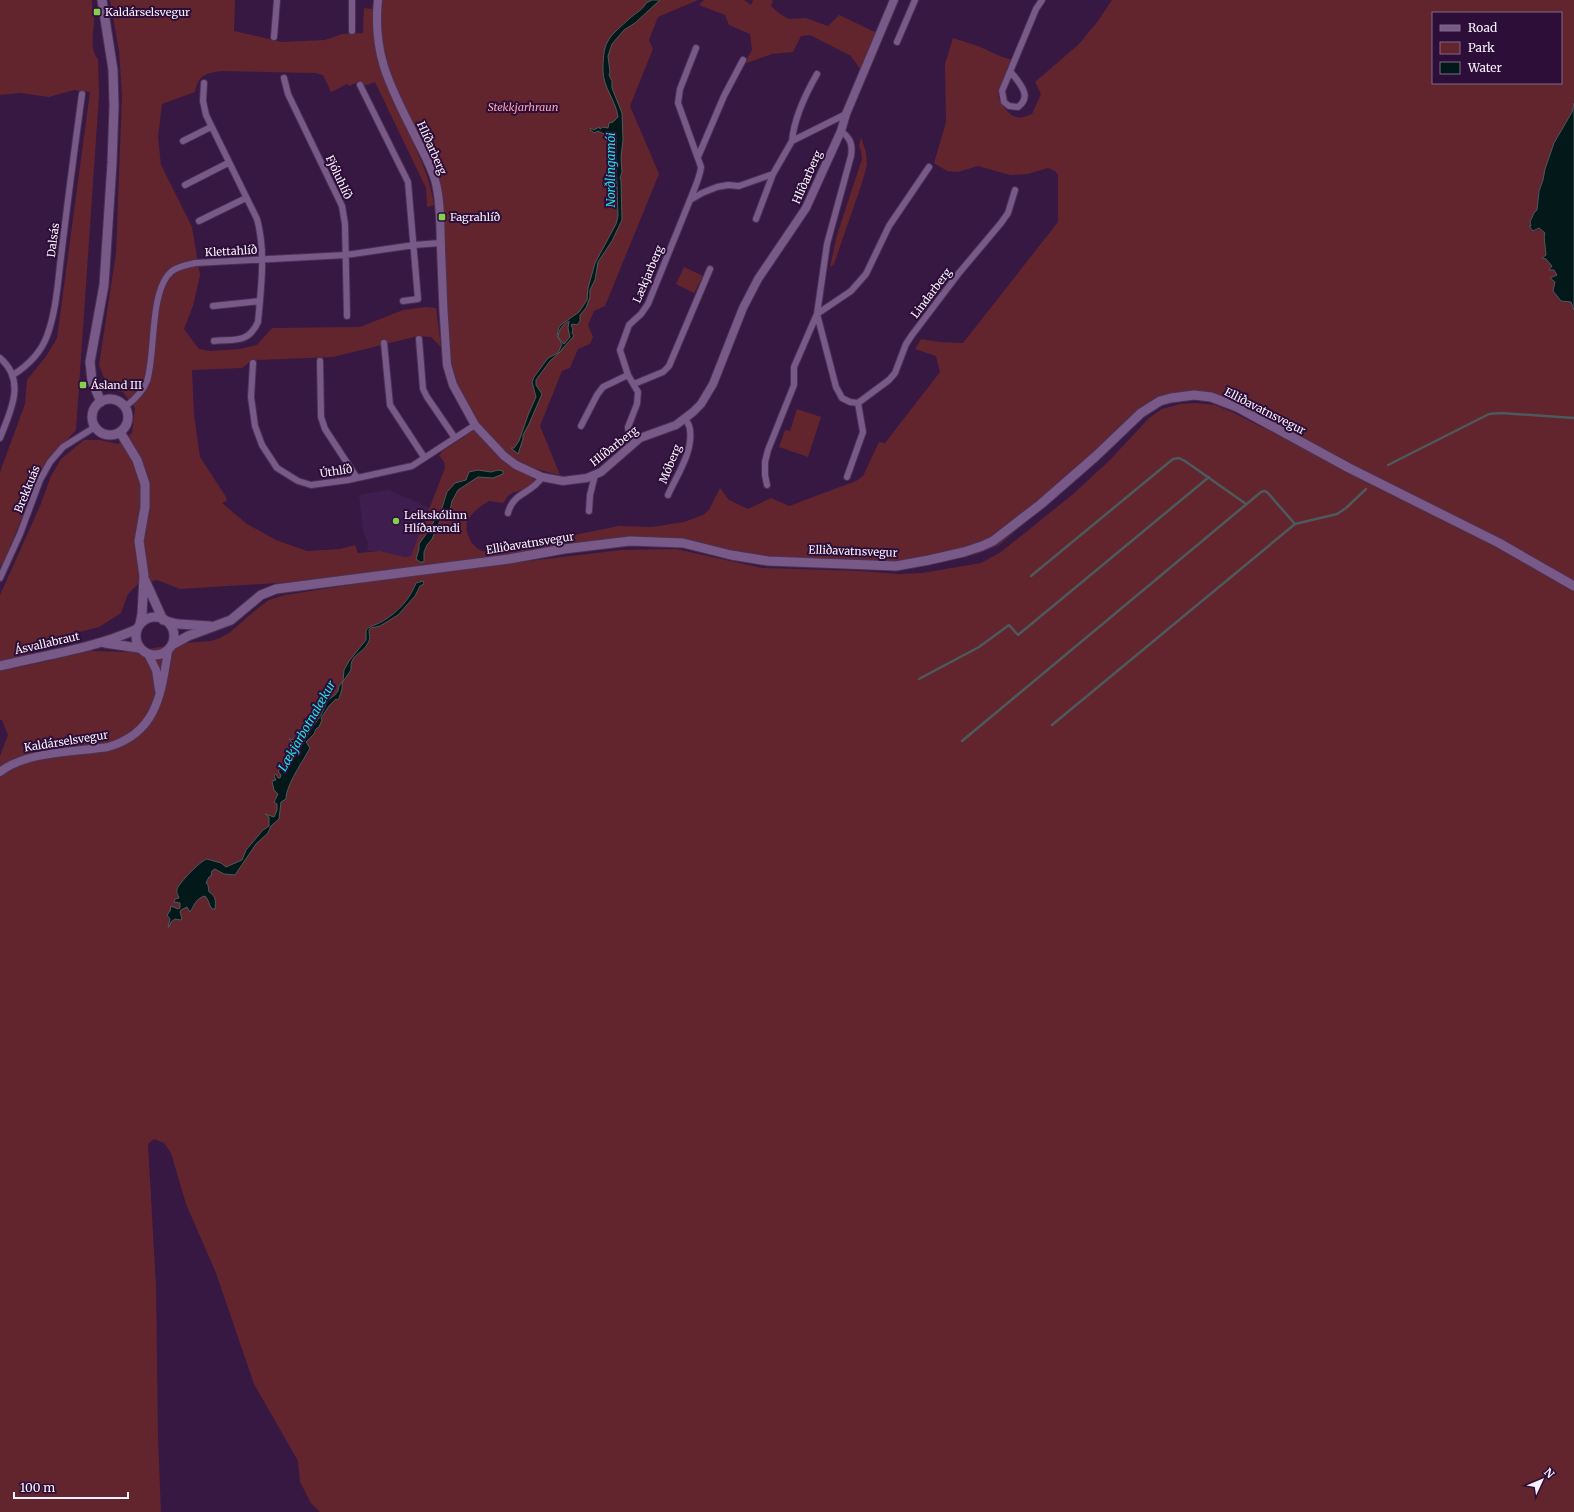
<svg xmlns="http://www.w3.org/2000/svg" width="1574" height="1512" viewBox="0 0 1574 1512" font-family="Merriweather,serif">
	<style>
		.built { fill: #401d4f }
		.green { fill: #62252e; fill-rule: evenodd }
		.water { fill: #031919; stroke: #4d5a5d; fill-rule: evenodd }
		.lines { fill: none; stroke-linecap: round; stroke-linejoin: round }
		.stream { stroke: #4d5a5d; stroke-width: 2.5 }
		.minor-casing { stroke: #493153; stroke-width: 8 }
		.tertiary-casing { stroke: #493153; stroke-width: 10 }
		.secondary-casing { stroke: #493153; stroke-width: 11 }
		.minor { stroke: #795988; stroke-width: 6 }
		.tertiary { stroke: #795988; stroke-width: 8 }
		.secondary { stroke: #795988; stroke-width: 9 }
		.poi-dot { fill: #84d04e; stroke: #2c0e38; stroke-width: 1.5 }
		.labels { text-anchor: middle; stroke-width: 4; stroke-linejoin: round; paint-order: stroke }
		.poi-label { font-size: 11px; fill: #f9f2fd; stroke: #2c0e38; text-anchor: start }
		.park-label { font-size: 11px; font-style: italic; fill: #fea5ac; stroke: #2c0e38 }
		.street-label { font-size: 11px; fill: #f9f2fd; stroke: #2c0e38 }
		.water-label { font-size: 12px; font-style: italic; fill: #1ae6e6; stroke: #2c0e38 }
	</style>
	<rect width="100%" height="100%" fill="#361843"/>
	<path class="built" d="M 389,490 L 436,511 L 412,556 L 405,557 L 380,551 L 367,551 L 368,543 L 363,531 L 359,495 Z"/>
	<path class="green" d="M 0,0 L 92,0 C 92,6 93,13 94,19 C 94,31 89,49 98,59 L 99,96 L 76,430 L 48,460 L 37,479 L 5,560 L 0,567 L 0,472 L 25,404 L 27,380 L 47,355 L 57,338 L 90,92 L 74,90 L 49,97 L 20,93 L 0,95 Z
		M 110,0 L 235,0 L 234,31 L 282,42 L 325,40 L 342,34 L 363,33 L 364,8 L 373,9 C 374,28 375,48 380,66 C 393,114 427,155 434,205 L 427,207 L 426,188 L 375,82 C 372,83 368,85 365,85 C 357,85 358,80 350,86 L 347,84 L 331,92 L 323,75 L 315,73 L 221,71 C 206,73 198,75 195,92 L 162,104 L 158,137 L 161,165 L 192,227 L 200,275 L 193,306 L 184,329 L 199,349 L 210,351 L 240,349 L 257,345 L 272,328 L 360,327 L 403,310 L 426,307 L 436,308 L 441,347 L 431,337 L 418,336 L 333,357 L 257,360 L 250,362 L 242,368 L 192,370 L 194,414 L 200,457 L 226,497 L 227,501 L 222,503 L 247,524 L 276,540 L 307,551 L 340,549 L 355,545 L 358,553 L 380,551 L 405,557 L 411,556 L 445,468 L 444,462 L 439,455 L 441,454 L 441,452 L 473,431 L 476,431 L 481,427 L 462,397 L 451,364 L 441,189 L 437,172 L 388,71 L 381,43 L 380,25 L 383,0 L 698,0 L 658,17 L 649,40 L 653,49 L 630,106 L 659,174 L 605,306 L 594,311 L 588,325 L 593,337 L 590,344 L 578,349 L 570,368 L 562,371 L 540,426 L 560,475 L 536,469 L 532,478 L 535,480 C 532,491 517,489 509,495 C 507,497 505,501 503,503 L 489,501 C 481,506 473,511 468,520 C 463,530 471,547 482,551 C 485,552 490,551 494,551 L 619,526 L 652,527 L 684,522 L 703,515 L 709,510 L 720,488 L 729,500 L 748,509 L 771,498 L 789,506 L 856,481 L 863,476 L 879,442 L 885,443 L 940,372 L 936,356 L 915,349 L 921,339 L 940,342 L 963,343 L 1058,222 L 1058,175 L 1055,171 L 1048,168 L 1028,174 L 1010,175 L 978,166 L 958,172 L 947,171 L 934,163 L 946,122 L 945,64 L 953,38 L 978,46 L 1002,57 L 1013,60 L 1003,80 L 998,97 C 1008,113 1012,123 1032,114 L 1041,94 L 1035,82 L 1079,44 L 1098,21 L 1112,0 L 1574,0 L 1574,103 L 1572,112 L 1554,143 L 1539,191 L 1537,210 L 1533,215 L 1530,221 L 1532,225 L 1529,226 L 1535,231 L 1541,229 L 1545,233 L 1546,255 L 1542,258 L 1546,259 L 1552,266 L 1549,269 L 1556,270 L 1557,275 L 1551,277 L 1555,282 L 1553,291 L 1562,301 L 1571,302 L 1574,310 L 1574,582 L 1516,548 L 1203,395 L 1154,405 L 1093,465 L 999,545 L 977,554 L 940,563 L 906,567 L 780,562 L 658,541 L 310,581 L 180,589 L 157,580 L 138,584 L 128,594 L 121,613 L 99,627 L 33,644 L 25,666 L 90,651 L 130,652 L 184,643 L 211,641 L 220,638 L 229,633 L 258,608 L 269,600 L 285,595 L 427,573 L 621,550 L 676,549 L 762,568 L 861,571 L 898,574 L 922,573 L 981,563 L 1001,552 L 1072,495 L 1110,460 L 1149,418 L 1162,409 L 1180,404 L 1196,403 L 1215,405 L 1234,413 L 1480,537 L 1574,590 L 1574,1512 L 320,1512 L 311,1503 L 300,1482 L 298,1461 L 254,1384 L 216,1273 L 186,1204 L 171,1153 L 164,1143 L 154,1139 L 148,1144 L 156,1286 L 158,1438 L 161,1512 L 0,1512 L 0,756 L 8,735 L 2,720 L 0,720 L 0,595 L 40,506 L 51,476 L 61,459 L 84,440 L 100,440 L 118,444 L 132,433 L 135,408 L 123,392 L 109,390 L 99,365 L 116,253 L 122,96 L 119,51 ZM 1433,13 L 1561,13 L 1561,83 L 1433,83 ZM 419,581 L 421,585 L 415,596 L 398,615 L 380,626 L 371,628 L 369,630 L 370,638 L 368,643 L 354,657 L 350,665 L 351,670 L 342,683 C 343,686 339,697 338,700 L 336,699 L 329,706 L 321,718 C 322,726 312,736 306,742 L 310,749 L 296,740 L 304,742 L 311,729 L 321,715 L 328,701 L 335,695 L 338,691 L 339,686 L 343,682 L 344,671 L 349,661 L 366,640 L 367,629 C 372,626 377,624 381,622 C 397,614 410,599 416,583 Z
		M 704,0 L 744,0 L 751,5 L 753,0 L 773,0 L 771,6 L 780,14 L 789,19 L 806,18 L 828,26 L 839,15 L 877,33 L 860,69 L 851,56 L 810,35 L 801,36 L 793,52 L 772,54 L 744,64 L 752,50 L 750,34 L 729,25 L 725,15 L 699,5 Z
		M 861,137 L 866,153 L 867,165 L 862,183 L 834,264 L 830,267 L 837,235 L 862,159 L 861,151 L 859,146 Z
		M 684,267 L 703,276 L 694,293 L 676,284 Z
		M 797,409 L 821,417 L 808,457 L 779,447 L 785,430 L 790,431 Z"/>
	<path class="water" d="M 652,0 L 660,0 L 635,23 L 624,30 L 612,44 L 608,56 L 610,72 L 609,75 L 612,81 L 612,88 L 622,113 L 623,140 L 621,157 L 622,172 L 620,178 L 621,180 L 622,220 L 612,241 L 598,262 L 595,280 L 590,290 L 590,297 L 586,308 L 580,315 L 580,321 L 577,325 L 573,324 L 571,325 L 573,329 L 572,333 L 574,336 L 562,349 L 561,351 L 550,361 L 536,380 L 536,385 L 542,394 L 529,424 L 523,435 L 523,439 L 518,454 L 511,448 L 514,448 L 519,441 L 528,415 L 536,397 L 532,382 L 534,377 L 548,358 L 558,353 L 562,344 L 557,336 L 559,327 L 562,324 L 579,312 L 587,300 L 588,288 L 595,263 L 616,224 L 618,216 L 616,158 L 616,138 L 615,136 L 604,134 L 598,131 L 594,133 L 590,129 L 591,128 L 594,130 L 599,127 L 600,129 L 603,127 L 608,128 L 609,123 L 613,122 L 618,117 C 616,101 603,87 603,71 C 603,62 603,49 608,41 C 612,33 623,25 629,19 C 634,14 643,10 646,3 ZM 569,321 L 568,328 L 570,337 L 564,344 L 558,337 C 559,329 563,324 569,321 Z
		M 1574,103 L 1574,310 L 1571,302 L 1561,301 L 1553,291 L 1555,282 L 1550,278 L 1557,275 L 1554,270 L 1549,270 L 1552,266 L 1546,259 L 1542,258 L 1546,255 C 1546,249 1543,237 1545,233 L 1539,228 L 1533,231 L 1529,226 L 1531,226 L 1530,222 L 1534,213 L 1537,210 L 1539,191 L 1543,180 L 1545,169 L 1554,143 L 1572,112 Z
		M 478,470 L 491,472 L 498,470 L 503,471 L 503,474 L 493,478 L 478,477 L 458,490 L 452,501 L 450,511 L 440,521 L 432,539 L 427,545 L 424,552 L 424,562 L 420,562 L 416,559 L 419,549 L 419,544 L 429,530 L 434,521 L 441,511 L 447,492 L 455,483 L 466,480 L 469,472 Z
		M 423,581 L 424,584 L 420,586 L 415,596 L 398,615 L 380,626 L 371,628 L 369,630 C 369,635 371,638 368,643 C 362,655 350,653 351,670 L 342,683 C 343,688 340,696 338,700 L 336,699 L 329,706 L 321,718 L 322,720 L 319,727 L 316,729 L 314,734 L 306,742 L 310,748 C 303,761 286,785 286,799 L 281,802 L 279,819 L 271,826 L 268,833 L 256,844 L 235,875 L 224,874 L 215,869 L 212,871 L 211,876 L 209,877 L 206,883 L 208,885 L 209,892 C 216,896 216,901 215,909 L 212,909 C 209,905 209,900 205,896 C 196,898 194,906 190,912 L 187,907 L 181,910 L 180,912 L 182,919 L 180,920 L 175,919 L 171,922 L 169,927 L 168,927 L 170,919 L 167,915 L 170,911 L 171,906 L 178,909 L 180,908 L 180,903 L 174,902 L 175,899 L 179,898 C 178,895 176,892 177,889 C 180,882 200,861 207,859 L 221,863 L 226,867 L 242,860 L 246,850 L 263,830 L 269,826 L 269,817 L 265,814 L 274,817 L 277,810 L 277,804 L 274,802 L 278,794 L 274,790 L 272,781 L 276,780 L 274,776 L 276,774 L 278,778 L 280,778 L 281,775 L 278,771 L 284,766 L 288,754 L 286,752 L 293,743 L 289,739 L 304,742 L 311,729 L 321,715 L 328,700 L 335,695 L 338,691 L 339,686 L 343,681 L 344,670 L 349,661 L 366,640 L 366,630 C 371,625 377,625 383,621 C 398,612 410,599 416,583 Z"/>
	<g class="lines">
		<path class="stream" d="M 1388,465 L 1489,414 L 1501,413 L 1574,418
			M 1031,576 L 1173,459 L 1179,458 L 1185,461 L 1246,504
			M 919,679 L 979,647 L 1009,625 L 1018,635 L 1209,477
			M 1052,725 L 1295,524 L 1337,514 L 1346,508 L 1366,489
			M 962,741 L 1261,492 L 1264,491 L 1267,492 L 1295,524"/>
		<defs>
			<path id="minor" d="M 352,31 L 352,0
				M 274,37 L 277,0
				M 897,42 L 915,0
				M 1011,72 C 1019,83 1033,96 1018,107 L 1009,106 L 1004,102 L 1002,91 L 1036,9 L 1042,0
				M 284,78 L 288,94 L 342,206 L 345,224 L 347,316
				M 204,83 L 203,101 L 206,115 L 257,219 C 266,252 261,288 258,322 C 248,344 234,339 214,341
				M 360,85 L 408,182 L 418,299 L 403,301
				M 841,131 C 850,138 853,144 851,156 L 827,244 L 817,314 L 836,387 L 842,398 L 850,402 L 858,403 L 889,380 L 895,373 L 906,344 L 912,335 L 959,273 L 1001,223 L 1008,213 L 1015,190
				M 183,141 L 211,127
				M 792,141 C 794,118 805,95 817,74
				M 698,157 L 724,96 L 743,60
				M 185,185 L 228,163
				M 690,200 C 694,189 700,178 701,167 L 678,103 L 680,89 L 696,48
				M 756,219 L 773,174
				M 199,221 L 246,198
				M 208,253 L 262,250
				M 213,306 L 260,301
				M 419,339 L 423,389 L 427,397 L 455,438
				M 384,343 L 390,405 L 424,457
				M 0,358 C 27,381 10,412 0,438
				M 320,361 L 321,417 L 325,429 L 357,478
				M 253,363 L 251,397 L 255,426 L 262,445 L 277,468 L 298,481 L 311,485 L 348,480 L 412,466 L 475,425
				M 13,375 C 27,366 41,352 47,336 C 57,309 58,278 62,249 C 68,197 75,146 82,94
				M 634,384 L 663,372 L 669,366 L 710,269
				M 125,407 C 134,400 143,392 147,381 C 156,352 149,290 172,271 C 179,266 187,265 195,263 L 346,255 L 414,245 L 440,243
				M 581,426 L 597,395 L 603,387 L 628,375
				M 635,442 L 629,435 L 628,427 L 637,404 L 638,392 L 628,375 L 620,350 L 629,325 L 641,314 L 648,304 L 690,200 L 702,193 L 717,187 L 728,185 L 739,186 L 773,174 L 792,141 L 846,114
				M 847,477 L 863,432 L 858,403
				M 767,485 L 765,475 L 765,462 L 768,450 L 794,385 L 794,367 L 817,314 L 851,291 L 866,274 L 889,226 L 929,167
				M 668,495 C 677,475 693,452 690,430 C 690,426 687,422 685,418
				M 589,511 L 590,495 L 595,475
				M 508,513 C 513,492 532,494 542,477
				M 0,578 L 20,534 L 40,480 L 50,462 L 63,447 L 95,427"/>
			<path id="tertiary" d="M 378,0 C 372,57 392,89 416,138 C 423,152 431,166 435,180 C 441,200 440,226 441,247 C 442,286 444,326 447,365 L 453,385 L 475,425 L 504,456 L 516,465 L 542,477 L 563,481 L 587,478 L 601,472 L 640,438 L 676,425 L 693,412 L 701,404 L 713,384 L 743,308 L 758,279 L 806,208 L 841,131 L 846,114 L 894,0
				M 148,654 L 156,670 L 159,690
				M 0,772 C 26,751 76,752 108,747 C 157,733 161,694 168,651"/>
			<path id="secondary" d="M92 417a18 18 0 1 1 36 0a18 18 0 1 1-36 0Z
				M 101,402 L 92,381 L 90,362 L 104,285 L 112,163 L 114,106 L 113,70 L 102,0
				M 120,432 L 137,460 L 145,484 L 145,507 L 139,541 L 144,576 L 142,614 L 140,624
				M 145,580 L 159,611 L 163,620
				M136 636a19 19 0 1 1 38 0a19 19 0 1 1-38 0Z
				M 166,621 L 178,624 L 210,626
				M 105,643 L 139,648
				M 172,645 L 188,636 L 231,620 L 261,595 L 276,589 L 509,559 L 564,549 L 630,541 L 683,543 L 731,555 L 768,561 L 896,566 L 929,560 L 964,552 L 982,546 L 993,541 L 1041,504 L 1096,456 L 1141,413 L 1160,401 L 1171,398 L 1194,395 L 1211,397 L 1237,407 L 1349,468 L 1499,543 L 1574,586
				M 0,666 C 45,655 96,648 137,629"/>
		</defs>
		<use href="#minor" class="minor-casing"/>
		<use href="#tertiary" class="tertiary-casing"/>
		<use href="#secondary" class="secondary-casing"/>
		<use href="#minor" class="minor"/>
		<use href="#tertiary" class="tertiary"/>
		<use href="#secondary" class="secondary"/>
	</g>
	<g class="poi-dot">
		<rect x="93" y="8" width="8" height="8" rx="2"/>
		<rect x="438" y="213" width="8" height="8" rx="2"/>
		<rect x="79" y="381" width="8" height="8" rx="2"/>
		<circle cx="396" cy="521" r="4"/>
	</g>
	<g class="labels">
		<g class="poi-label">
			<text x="105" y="16">Kaldárselsvegur</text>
			<text x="450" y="221">Fagrahlíð</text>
			<text x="91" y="389">Ásland III</text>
			<text x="404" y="519">Leikskólinn<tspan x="404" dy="13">Hlíðarendi</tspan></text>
		</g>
		<g class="park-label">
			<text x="523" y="111">Stekkjarhraun</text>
		</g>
		<g class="street-label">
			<text transform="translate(432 148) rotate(66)" y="4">Hlíðarberg</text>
			<text transform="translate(339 177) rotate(65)" y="4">Fjóluhlíð</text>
			<text transform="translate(807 177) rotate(-66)" y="4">Hlíðarberg</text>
			<text transform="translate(53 240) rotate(-83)" y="4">Dalsás</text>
			<text transform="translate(231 251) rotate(-3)" y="4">Klettahlíð</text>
			<text transform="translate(648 274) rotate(-67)" y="4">Lækjarberg</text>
			<text transform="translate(931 293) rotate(-53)" y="4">Lindarberg</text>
			<text transform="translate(1265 411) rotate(27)" y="4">Elliðavatnsvegur</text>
			<text transform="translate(614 446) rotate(-38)" y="4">Hlíðarberg</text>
			<text transform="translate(670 464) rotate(-68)" y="4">Móberg</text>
			<text transform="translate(336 471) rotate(-9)" y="4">Úthlíð</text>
			<text transform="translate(27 489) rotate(-68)" y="4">Brekkuás</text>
			<text transform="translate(530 543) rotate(-9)" y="4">Elliðavatnsvegur</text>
			<text transform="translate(853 551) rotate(2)" y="4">Elliðavatnsvegur</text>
			<text transform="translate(47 643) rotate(-13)" y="4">Ásvallabraut</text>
			<text transform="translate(66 741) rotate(-9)" y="4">Kaldárselsvegur</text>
		</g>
		<g class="water-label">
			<text transform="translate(611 170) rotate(-90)" y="4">Norðlingamói</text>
			<text transform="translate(307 726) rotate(-60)" y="4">Lækjarbotnalækur</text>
		</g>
	</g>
	<rect x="1432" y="12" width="130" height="72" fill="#2c0e38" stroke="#7e6987"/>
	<rect x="1440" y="25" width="20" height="6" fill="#795988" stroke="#7e6987"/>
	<text x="1468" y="32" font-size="12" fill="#f9f2fd">Road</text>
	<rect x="1440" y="42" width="20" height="12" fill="#62252e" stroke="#7e6987"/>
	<text x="1468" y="52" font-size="12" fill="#f9f2fd">Park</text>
	<rect x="1440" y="62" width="20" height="12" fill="#031919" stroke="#7e6987"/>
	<text x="1468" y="72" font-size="12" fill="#f9f2fd">Water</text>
	<g transform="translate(1542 1480) rotate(46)" stroke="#2c0e38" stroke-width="3" paint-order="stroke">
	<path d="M0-3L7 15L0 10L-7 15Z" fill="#f9f2fd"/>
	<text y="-6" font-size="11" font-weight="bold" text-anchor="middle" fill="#f9f2fd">N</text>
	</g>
	<path d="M14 1492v6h114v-6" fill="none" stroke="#f9f2fd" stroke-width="2"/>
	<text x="20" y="1492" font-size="12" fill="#f9f2fd" stroke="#2c0e38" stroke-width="3" paint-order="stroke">100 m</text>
</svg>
